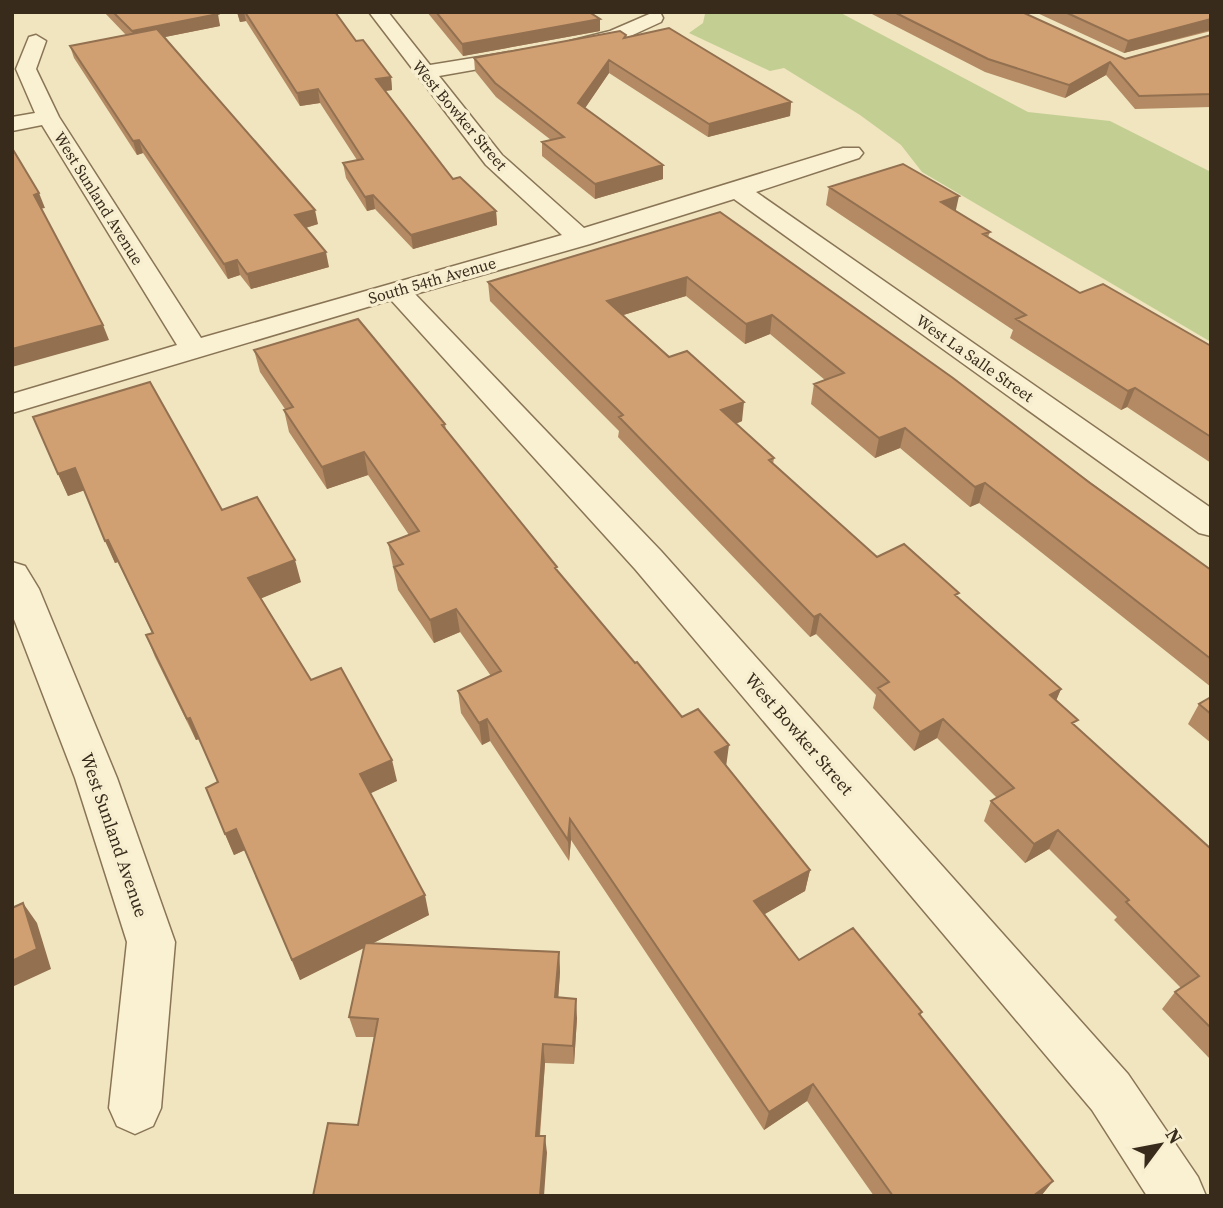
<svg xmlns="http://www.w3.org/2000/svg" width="1223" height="1208" viewBox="0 0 1223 1208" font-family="'Source Serif 4',serif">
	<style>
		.green { fill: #c3ce92 }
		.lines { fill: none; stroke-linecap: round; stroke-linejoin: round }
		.street-casing { stroke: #897556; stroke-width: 3 }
		.street { fill: #faf1d2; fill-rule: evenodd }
		.wall { fill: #b38a63 }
		.shaded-wall { fill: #927050 }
		.building { fill: #d0a073; stroke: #927050; stroke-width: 2 }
		.labels { text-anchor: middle; stroke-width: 7; stroke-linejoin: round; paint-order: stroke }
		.far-street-label { font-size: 16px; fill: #382b1c; stroke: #f7eecf }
		.street-label { font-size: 18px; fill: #382b1c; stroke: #f7eecf }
	</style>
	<rect width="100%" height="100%" fill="#f0e5bf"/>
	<path class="green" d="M 702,12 L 839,12 L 1028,112 L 1110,121 L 1211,172 L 1211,342 L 922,172 L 901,145 L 860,115 L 784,68 L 770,71 L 689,33 L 703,23 L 705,14 Z"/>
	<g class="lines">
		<defs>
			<path id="street" d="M 369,12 L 388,12 L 430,65 L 523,50 L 530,52 L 533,56 L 530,60 L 439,76 L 502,155 L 584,228 L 843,148 L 859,148 L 863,153 L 859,158 L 756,192 L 1211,508 L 1211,536 L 1199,533 L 734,199 L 590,244 L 415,294 L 661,551 L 1128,1074 L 1198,1177 L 1206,1196 L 1147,1196 L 1092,1110 L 635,569 L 391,300 L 12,413 L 12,394 L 177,345 L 42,125 L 12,131 L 12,117 L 35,113 L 16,69 L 29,37 L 36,35 L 46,41 L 36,69 L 59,117 L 201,338 L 562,235 L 486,165 Z
				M 654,12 L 661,14 L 663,18 L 661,22 L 624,39 L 577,51 L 570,49 L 567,45 L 570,41 L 610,31 Z
				M 12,562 L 25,566 L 39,589 L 117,778 L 175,942 L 161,1108 L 153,1126 L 135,1134 L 117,1126 L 109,1108 L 127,942 L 75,778 L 12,614 Z"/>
		</defs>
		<use href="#street" class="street-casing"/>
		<use href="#street" class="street"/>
	</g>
	<path class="wall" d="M 104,12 L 216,12 L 220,26 L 165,37 L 318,224 L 306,228 L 329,267 L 251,289 L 240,275 L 228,279 L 143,153 L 137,155 L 74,58 L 70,46 L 126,35 Z
		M 237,12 L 335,12 L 356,41 L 391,77 L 392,90 L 385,91 L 453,179 L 496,211 L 497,225 L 413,249 L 375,209 L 367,211 L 346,178 L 343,163 L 357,160 L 320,103 L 300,106 L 246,21 L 240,22 Z
		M 427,12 L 589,12 L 600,19 L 600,31 L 463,56 Z
		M 868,12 L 1022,12 L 1125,59 L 1211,35 L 1211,107 L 1135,109 L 1106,75 L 1065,98 L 985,72 Z
		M 1035,12 L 1211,12 L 1211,31 L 1124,53 Z
		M 626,35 L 626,37 L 791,102 L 790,116 L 708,137 L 609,73 L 585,108 L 663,165 L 663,179 L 595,199 L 542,156 L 542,142 L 551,140 L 496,97 L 475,71 L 474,58 Z
		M 829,187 L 956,211 L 990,232 L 988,237 L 1080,293 L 1211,346 L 1211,463 L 1127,407 L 1121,410 L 1010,338 L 1013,330 L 826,205 Z
		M 720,212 L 1211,570 L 1211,687 L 979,503 L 970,507 L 900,448 L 875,458 L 811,404 L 814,384 L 825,380 L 770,334 L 745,344 L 686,296 L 623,315 L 742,421 L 736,424 L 774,458 L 773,464 L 877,557 L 958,597 L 1061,689 L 1056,700 L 1075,726 L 1210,848 L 1211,847 L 1211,1060 L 1162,1009 L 1175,992 L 1181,988 L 1114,920 L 1117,917 L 1049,849 L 1025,863 L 984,821 L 991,801 L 997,798 L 937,738 L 914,751 L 873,708 L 876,695 L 816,634 L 810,637 L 618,437 L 619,431 L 490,301 L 488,282 Z
		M 254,350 L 445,424 L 446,430 L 558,571 L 635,663 L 726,766 L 810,870 L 805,891 L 764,914 L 799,960 L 922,1012 L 920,1016 L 1053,1181 L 1041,1196 L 874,1196 L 807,1101 L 764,1130 L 571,840 L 569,861 L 490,741 L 482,745 L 461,713 L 458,691 L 491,676 L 460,632 L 434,643 L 398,590 L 388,543 L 409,535 L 368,475 L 327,489 L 289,432 L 284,410 L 285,409 L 260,372 Z
		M 33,417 L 222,510 L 301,582 L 261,598 L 311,680 L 397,781 L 370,793 L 429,915 L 373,943 L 559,952 L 560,972 L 558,997 L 577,1018 L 574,1064 L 545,1063 L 540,1136 L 547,1153 L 358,1125 L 374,1037 L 356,1037 L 349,1017 L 364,948 L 300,980 L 245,850 L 234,855 L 225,834 L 218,783 L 199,739 L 196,740 L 155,657 L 146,635 L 152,633 L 118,562 L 115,563 L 85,490 L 68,496 Z
		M 1211,697 L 1211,743 L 1188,724 L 1199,704 Z"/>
	<path class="shaded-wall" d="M 237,12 L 244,12 L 246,21 L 240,22 Z
		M 218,14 L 220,26 L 135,43 L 132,31 Z
		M 600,19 L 600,31 L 463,56 L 462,44 Z
		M 1211,19 L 1210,30 L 1124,53 L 1128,41 Z
		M 609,60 L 609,73 L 579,117 L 578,103 Z
		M 1110,62 L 1106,75 L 1065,98 L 1069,85 Z
		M 391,77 L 392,90 L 378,92 L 376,79 Z
		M 318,89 L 320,103 L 300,106 L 297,93 Z
		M 791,102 L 790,116 L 708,137 L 709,124 Z
		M 139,140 L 143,153 L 137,155 L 133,141 Z
		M 663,165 L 663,179 L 595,199 L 595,184 Z
		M 39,193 L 45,208 L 39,209 L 34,195 Z
		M 373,195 L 375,209 L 367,211 L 365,197 Z
		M 959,196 L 955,214 L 941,202 Z
		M 315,210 L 318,224 L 298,230 L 295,215 Z
		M 496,211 L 497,225 L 413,249 L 411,235 Z
		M 326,252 L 329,267 L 251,289 L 247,274 Z
		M 237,260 L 240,275 L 228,279 L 224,264 Z
		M 687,277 L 686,296 L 607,320 L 607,301 Z
		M 772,315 L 770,334 L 745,344 L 746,324 Z
		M 103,325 L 109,340 L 12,367 L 12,349 Z
		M 1135,388 L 1127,407 L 1121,410 L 1128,391 Z
		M 744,402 L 742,421 L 720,430 L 721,410 Z
		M 905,428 L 900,448 L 875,458 L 879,438 Z
		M 364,452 L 368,475 L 327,489 L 322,467 Z
		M 75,468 L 85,490 L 68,496 L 58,474 Z
		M 985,483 L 979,503 L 970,507 L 975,487 Z
		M 108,540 L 118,562 L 115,563 L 105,541 Z
		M 295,560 L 301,582 L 255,601 L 248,578 Z
		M 456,609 L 460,632 L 434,643 L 430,620 Z
		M 820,614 L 816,634 L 810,637 L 814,617 Z
		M 1061,689 L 1053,708 L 1050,695 Z
		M 190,718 L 199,739 L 196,740 L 187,719 Z
		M 487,719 L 490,741 L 482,745 L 479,723 Z
		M 943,719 L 937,738 L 914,751 L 920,732 Z
		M 729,745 L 726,767 L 715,752 Z
		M 392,760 L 397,781 L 365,796 L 360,774 Z
		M 570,819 L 571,840 L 569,861 L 568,840 Z
		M 236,829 L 245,850 L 234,855 L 225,834 Z
		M 1058,830 L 1049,849 L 1025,863 L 1034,844 Z
		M 810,870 L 805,891 L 751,922 L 754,901 Z
		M 425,895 L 429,915 L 300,980 L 292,960 Z
		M 23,903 L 37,923 L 51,969 L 12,987 L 12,961 Z
		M 559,952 L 560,972 L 557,1017 L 555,997 Z
		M 576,999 L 577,1018 L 574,1064 L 573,1046 Z
		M 543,1044 L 545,1063 L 538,1153 L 536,1136 Z
		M 813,1084 L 807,1101 L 764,1130 L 769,1112 Z
		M 545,1136 L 547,1153 L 544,1196 L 540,1196 Z
		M 1053,1181 L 1041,1196 L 1033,1196 Z"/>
	<path class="building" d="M 113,12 L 216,12 L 218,14 L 132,31 Z
		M 245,12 L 335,12 L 356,41 L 363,40 L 391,77 L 376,79 L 453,179 L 460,177 L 496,211 L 411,235 L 373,195 L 365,197 L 343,163 L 363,159 L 318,89 L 297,93 Z
		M 436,12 L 589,12 L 600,19 L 462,44 Z
		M 894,12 L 1022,12 L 1125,59 L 1211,35 L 1211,94 L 1139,96 L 1110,62 L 1069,85 L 988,59 Z
		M 1065,12 L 1211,12 L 1211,19 L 1128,41 Z
		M 669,28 L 791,102 L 709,124 L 609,60 L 578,103 L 663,165 L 595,184 L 542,142 L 564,137 L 495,83 L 474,58 L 620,31 L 626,35 L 624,38 Z
		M 157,29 L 315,210 L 295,215 L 326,252 L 247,274 L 237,260 L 224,264 L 139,140 L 133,141 L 70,46 Z
		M 12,148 L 39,193 L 34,195 L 103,325 L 12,349 Z
		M 903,164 L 959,196 L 941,202 L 990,232 L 983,234 L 1080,293 L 1103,284 L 1211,346 L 1211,437 L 1135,388 L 1128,391 L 1016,319 L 1026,315 L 829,187 Z
		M 720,212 L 953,378 L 1090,483 L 1211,570 L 1211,659 L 985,483 L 975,487 L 905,428 L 879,438 L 814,384 L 844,373 L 772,315 L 746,324 L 687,277 L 607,301 L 669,357 L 687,351 L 744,402 L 721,410 L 774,458 L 769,460 L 877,557 L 904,544 L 959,593 L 955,595 L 1061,689 L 1050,695 L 1078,720 L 1072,723 L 1210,848 L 1211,847 L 1211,1028 L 1175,992 L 1199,976 L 1126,902 L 1129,900 L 1058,830 L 1034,844 L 991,801 L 1014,788 L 943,719 L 920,732 L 878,688 L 889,682 L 820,614 L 814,617 L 619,417 L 623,415 L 488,282 Z
		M 358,319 L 445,424 L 442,425 L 557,567 L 555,568 L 635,663 L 637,662 L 682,717 L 698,709 L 729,745 L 715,752 L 810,870 L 754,901 L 799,960 L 853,928 L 922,1012 L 919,1014 L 1053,1181 L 1033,1196 L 893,1196 L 813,1084 L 769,1112 L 570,819 L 568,840 L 487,719 L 479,723 L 458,691 L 501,671 L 456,609 L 430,620 L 394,567 L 403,564 L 388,543 L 419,531 L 364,452 L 322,467 L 284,410 L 293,407 L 254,350 Z
		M 150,382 L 222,510 L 257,497 L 295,560 L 248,578 L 311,680 L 341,668 L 392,760 L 360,774 L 425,895 L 292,960 L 236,829 L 225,834 L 206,788 L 218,782 L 190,718 L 187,719 L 146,635 L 153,633 L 108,540 L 105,541 L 75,468 L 58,474 L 33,417 Z
		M 1211,697 L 1211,714 L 1199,704 Z
		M 23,903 L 37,949 L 12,961 L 12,908 Z
		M 365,943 L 559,952 L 555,997 L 576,999 L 573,1046 L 543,1044 L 536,1136 L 545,1136 L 540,1196 L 313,1196 L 328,1123 L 358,1125 L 378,1019 L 349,1017 Z"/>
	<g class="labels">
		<g class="far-street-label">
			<text transform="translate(460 115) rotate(50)" y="6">West Bowker Street</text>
			<text transform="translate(99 198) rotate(58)" y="6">West Sunland Avenue</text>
			<text transform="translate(432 280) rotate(-16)" y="6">South 54th Avenue</text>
			<text transform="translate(975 358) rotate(35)" y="6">West La Salle Street</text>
		</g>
		<g class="street-label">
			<text transform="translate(799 734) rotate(49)" y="6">West Bowker Street</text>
			<text transform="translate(114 835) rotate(71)" y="6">West Sunland Avenue</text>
		</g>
	</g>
	<rect width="1223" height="1208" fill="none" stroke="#382b1c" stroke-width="28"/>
	<g transform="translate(1160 1145) rotate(58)" stroke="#f7eecf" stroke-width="5" paint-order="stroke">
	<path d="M0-5L12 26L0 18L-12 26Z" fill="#382b1c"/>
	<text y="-10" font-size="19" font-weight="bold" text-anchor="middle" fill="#382b1c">N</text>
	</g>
</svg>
